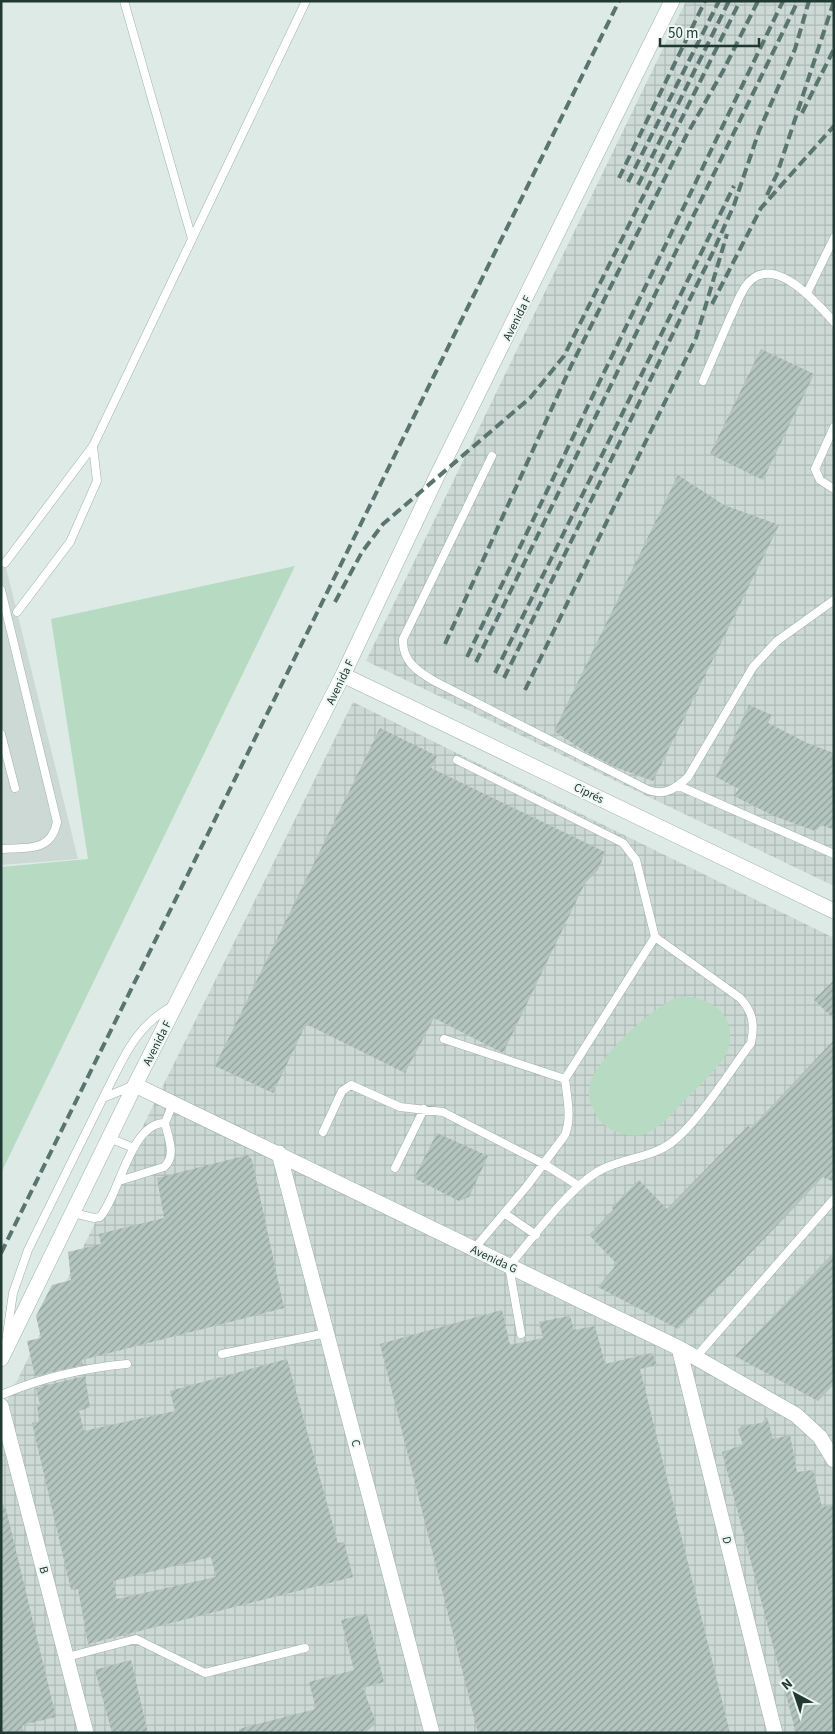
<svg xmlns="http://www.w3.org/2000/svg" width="835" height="1734" viewBox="0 0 835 1734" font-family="'Source Sans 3',sans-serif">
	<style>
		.built { fill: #ccd9d4 }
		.industrial { fill: url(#industrial-grid) }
		.grass { fill: #b7dbc2 }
		.building { fill: url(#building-hatch); fill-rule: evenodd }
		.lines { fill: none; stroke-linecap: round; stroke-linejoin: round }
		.service-casing { stroke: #a1b1ac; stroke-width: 9 }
		.minor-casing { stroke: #a1b1ac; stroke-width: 16 }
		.service { stroke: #fff; stroke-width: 8 }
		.minor { stroke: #fff; stroke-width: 15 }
		.rail { stroke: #5a756f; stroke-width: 4; stroke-dasharray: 10 5; stroke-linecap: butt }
		.labels { text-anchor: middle; stroke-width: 4; stroke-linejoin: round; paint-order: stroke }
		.street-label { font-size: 12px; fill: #203933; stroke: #eef6f3 }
	</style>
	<defs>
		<pattern id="industrial-grid" width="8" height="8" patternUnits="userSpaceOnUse" patternTransform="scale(1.25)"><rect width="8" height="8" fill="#ccd9d4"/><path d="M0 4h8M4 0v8" fill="none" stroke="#afbbb6"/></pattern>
		<pattern id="building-hatch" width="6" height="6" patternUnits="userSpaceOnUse" patternTransform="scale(1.25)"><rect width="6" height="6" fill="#b4c4be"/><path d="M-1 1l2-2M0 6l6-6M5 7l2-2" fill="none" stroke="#92a09b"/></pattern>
	</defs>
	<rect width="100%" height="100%" fill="#deeae5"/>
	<path class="built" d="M 1,548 L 17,612 L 78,859 L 1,865 Z"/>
	<path class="industrial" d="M 686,1 L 834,1 L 834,886 L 366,661 Z
		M 353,702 L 834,938 L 834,1733 L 1,1733 L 1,1413 Z"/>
	<path class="grass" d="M 295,566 L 1,1173 L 1,867 L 88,859 L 51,619 Z
		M 680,996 C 703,997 730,1007 730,1035 C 730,1041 730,1047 727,1053 C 716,1071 699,1086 684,1101 C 673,1112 661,1127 647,1133 C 637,1138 624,1135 614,1131 C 606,1127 599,1121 595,1113 C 590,1104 587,1094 590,1084 C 598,1056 653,1006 680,996 Z"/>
	<path class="building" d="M 761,349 L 814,374 L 763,480 L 710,454 Z
		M 678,475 L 724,505 L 779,525 L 653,781 L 615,767 L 586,752 L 554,731 Z
		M 749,705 L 772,715 L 768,723 L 807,743 L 834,753 L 834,830 L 822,825 L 815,831 L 774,816 L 734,796 L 739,789 L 716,777 Z
		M 380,728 L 437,756 L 431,768 L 605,852 L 598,870 L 585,883 L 503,1053 L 434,1018 L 405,1073 L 306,1024 L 273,1093 L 215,1066 Z
		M 834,980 L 834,1019 L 814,1000 Z
		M 834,1040 L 834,1182 L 823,1177 L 678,1329 L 598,1287 L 617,1264 L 589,1235 L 613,1210 L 612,1207 L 639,1180 L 667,1209 L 748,1126 L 751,1128 Z
		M 437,1133 L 488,1156 L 469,1197 L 459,1201 L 414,1178 Z
		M 248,1155 L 252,1160 L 284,1308 L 82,1360 L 83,1365 L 35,1376 L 27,1341 L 41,1338 L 36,1316 L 52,1285 L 71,1280 L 68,1252 L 101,1244 L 99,1234 L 164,1218 L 157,1178 Z
		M 834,1252 L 834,1384 L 818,1401 L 735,1356 Z
		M 502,1310 L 510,1345 L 543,1338 L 539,1322 L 570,1316 L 574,1330 L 595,1326 L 605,1364 L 652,1353 L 657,1365 L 640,1369 L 730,1733 L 478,1733 L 380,1344 Z
		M 287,1359 L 338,1543 L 344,1542 L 353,1577 L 88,1644 L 78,1589 L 71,1590 L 32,1423 L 39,1421 L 37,1405 L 40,1404 L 36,1388 L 85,1376 L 90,1407 L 79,1411 L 84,1431 L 175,1411 L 170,1391 ZM 211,1557 L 216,1577 L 117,1599 L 113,1581 Z
		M 767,1417 L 773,1439 L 790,1435 L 797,1472 L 813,1470 L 822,1507 L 834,1505 L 834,1733 L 796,1733 L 722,1452 L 743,1445 L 738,1430 L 742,1426 L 762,1423 Z
		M 5,1505 L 56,1717 L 22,1725 L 24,1733 L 1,1733 L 1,1506 Z
		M 367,1614 L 384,1682 L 363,1688 L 376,1723 L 365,1733 L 239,1733 L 239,1729 L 316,1709 L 309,1682 L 354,1670 L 341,1620 Z
		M 131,1660 L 148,1733 L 112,1733 L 95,1670 Z"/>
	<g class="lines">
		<defs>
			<path id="service" d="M 124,1 L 192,239
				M 807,293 L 834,238
				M 703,381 C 712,360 721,339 730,318 C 735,308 739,296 745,287 C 771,249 816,302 834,322
				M 834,427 L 815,469 L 820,480 L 834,489
				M 492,456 L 403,639 C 402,661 417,671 434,681 L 648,790 C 665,796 675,789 688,777 L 753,667 L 777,641 L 834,600
				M 5,563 L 93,446 L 306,1
				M 1,590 L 57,822 C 51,853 26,847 1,849
				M 17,612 L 70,542 L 97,481 L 93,446
				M 1,734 L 15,788
				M 457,760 L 623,843 L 636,860 L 655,937
				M 679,786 L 834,854
				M 444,1039 L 565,1079 L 655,937 L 740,998 C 753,1012 755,1024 751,1043 C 730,1071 698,1123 671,1143 C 649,1159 620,1158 597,1172 C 566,1191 533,1238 509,1266 L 521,1334
				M 103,1098 C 122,1062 134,1026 173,1006
				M 323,1132 L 342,1091 L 351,1085 L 400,1107 L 443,1112 L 544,1164 L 579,1186
				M 109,1138 L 134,1148
				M 395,1168 L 424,1109
				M 119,1181 L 164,1167 C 177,1156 168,1137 165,1123
				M 73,1213 L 94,1218 L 100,1217 C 120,1194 130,1123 165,1123 L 173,1103
				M 504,1213 L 536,1235
				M 474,1249 L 527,1186 L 565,1135 C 572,1117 567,1098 565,1079
				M 7,1335 L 13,1293 L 28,1250 L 103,1098 L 132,1086
				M 222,1354 L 327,1333
				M 696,1357 L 834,1199
				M 1,1395 C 41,1378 84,1368 127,1364
				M 67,1657 L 136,1639 L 205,1673 L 305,1648"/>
			<path id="minor" d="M 343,675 L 834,911
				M 135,1085 L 679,1348 L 796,1415 L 820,1437 L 834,1460
				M 279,1153 L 432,1733
				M 679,1348 L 775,1733
				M 1,1359 L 135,1085 L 343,675 L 437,476 L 672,1
				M 1,1406 L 86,1733"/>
		</defs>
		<use href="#service" class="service-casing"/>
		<use href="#minor" class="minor-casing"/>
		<use href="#service" class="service"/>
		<use href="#minor" class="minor"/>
		<path class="rail" d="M 802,113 L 834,49
			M 619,178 L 705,1
			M 628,182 L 719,1
			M 638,185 L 729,1
			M 767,195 L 777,174 L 834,1
			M 712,304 L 761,208 L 834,126
			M 335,602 L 362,552 L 383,524 L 530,398 L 564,356 L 740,1
			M 445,644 L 571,366 L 686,136 L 723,71 L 758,1
			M 467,657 L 783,1
			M 476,662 L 798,1
			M 495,673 L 734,186
			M 504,678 L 712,254 L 734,205 L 759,131 L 795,49 L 809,1
			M 525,690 L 696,338 L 727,234
			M 1,1253 L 619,1"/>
	</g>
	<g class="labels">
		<g class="street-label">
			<text transform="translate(517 318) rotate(-63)" y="4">Avenida F</text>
			<text transform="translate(340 682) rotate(-64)" y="4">Avenida F</text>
			<text transform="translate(589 793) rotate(26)" y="4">Ciprés</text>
			<text transform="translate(157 1043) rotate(-63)" y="4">Avenida F</text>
			<text transform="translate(494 1259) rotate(25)" y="4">Avenida G</text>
			<text transform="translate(356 1443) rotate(75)" y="4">C</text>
			<text transform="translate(727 1540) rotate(76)" y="4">D</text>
			<text transform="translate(44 1570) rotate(75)" y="4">B</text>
		</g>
	</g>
	<rect width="835" height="1734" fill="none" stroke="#203933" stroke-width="5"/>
	<g transform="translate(795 1694) rotate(320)" stroke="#eef6f3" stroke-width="4" paint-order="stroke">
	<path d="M0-4L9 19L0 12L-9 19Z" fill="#203933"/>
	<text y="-8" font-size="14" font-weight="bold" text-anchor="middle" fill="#203933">N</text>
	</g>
	<path d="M660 38v8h99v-8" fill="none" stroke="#203933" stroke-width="2.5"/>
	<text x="668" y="38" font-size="15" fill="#203933" stroke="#eef6f3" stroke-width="4" paint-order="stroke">50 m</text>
</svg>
